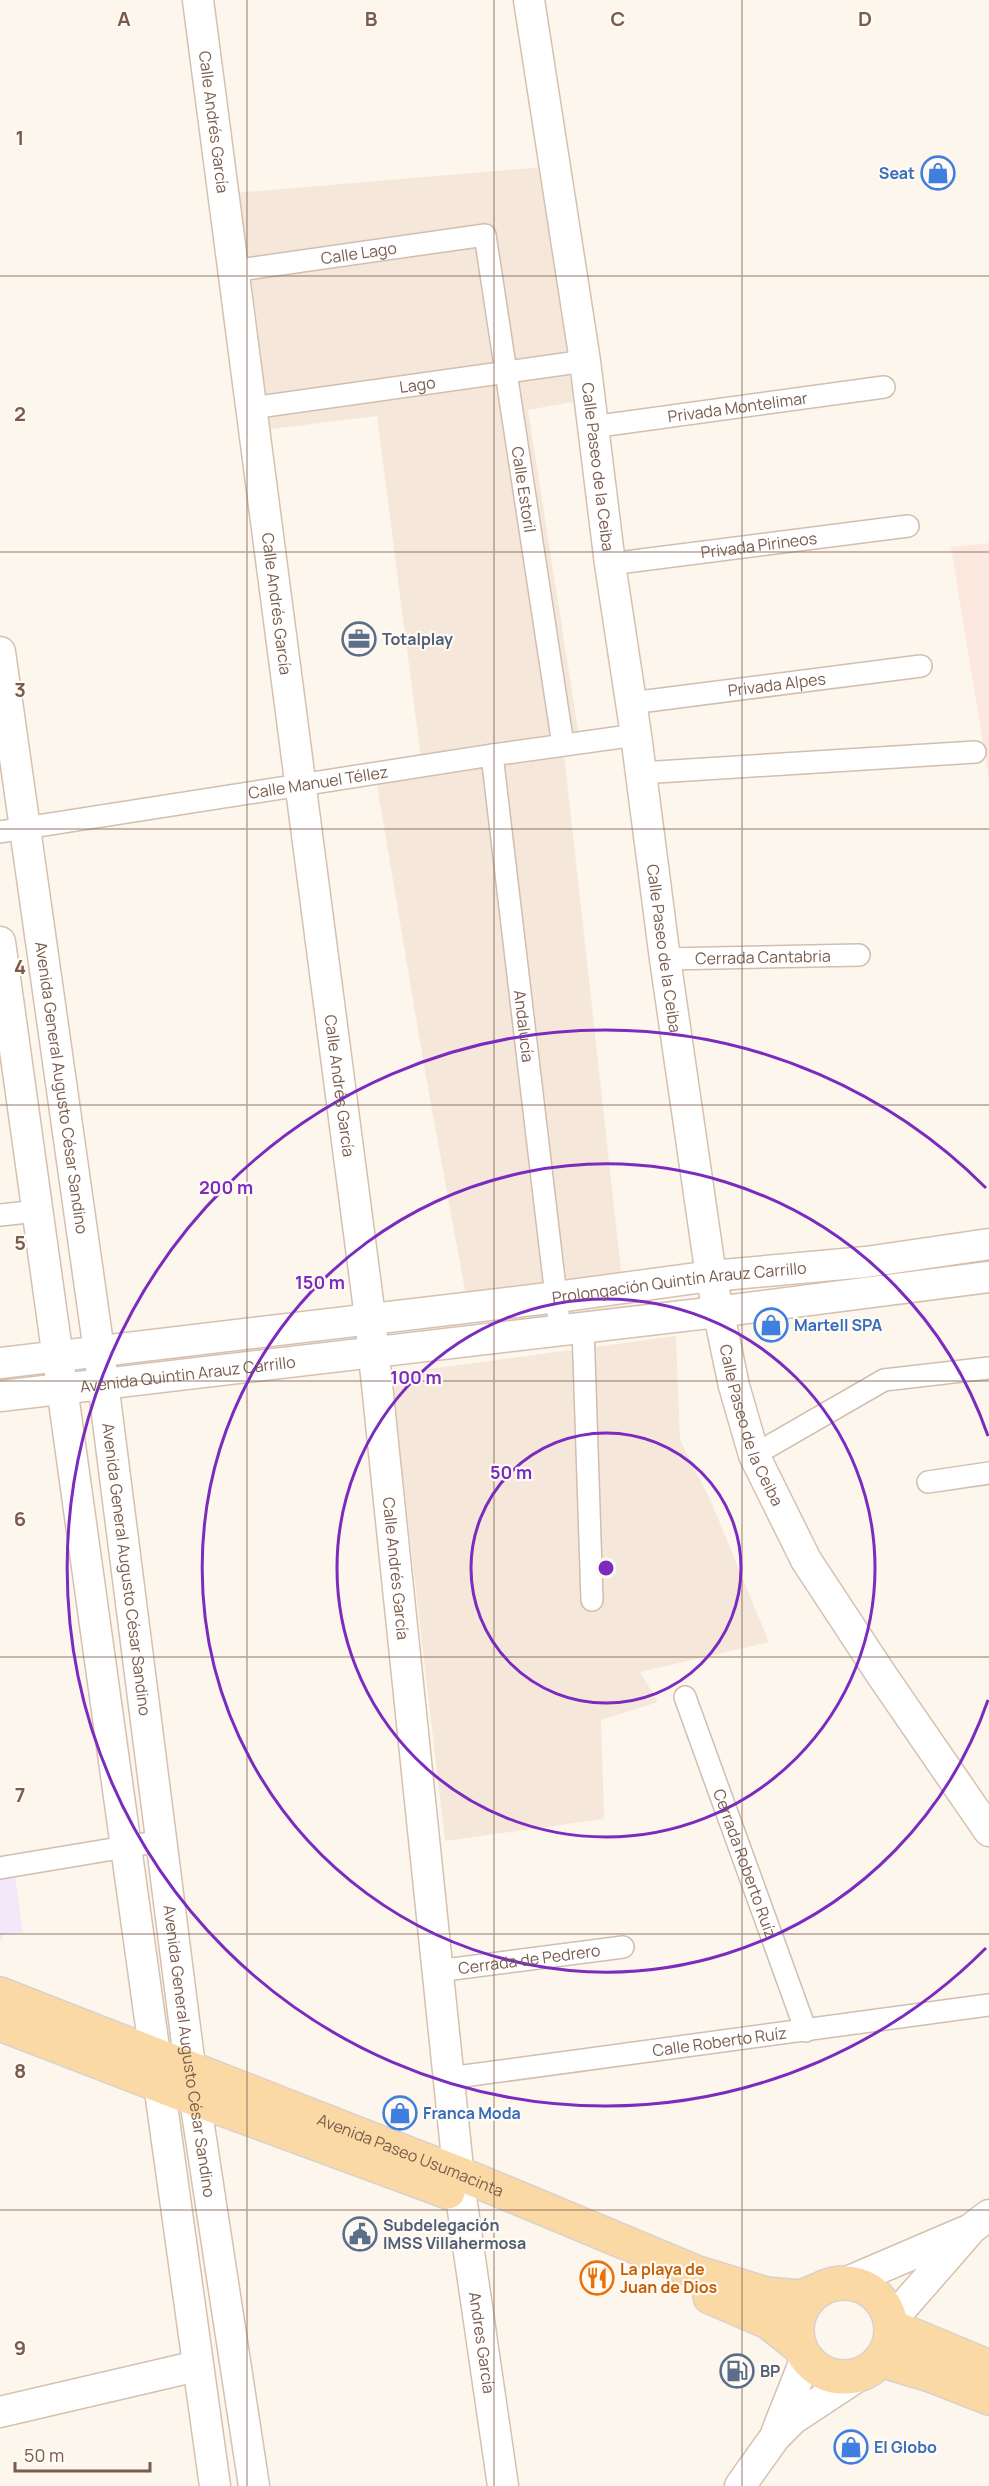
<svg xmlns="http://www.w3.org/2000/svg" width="989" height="2486" viewBox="0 0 989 2486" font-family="Manrope,sans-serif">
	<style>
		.residential { fill: #f5e8da }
		.commercial { fill: #fde8e0 }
		.education { fill: #f3e8fa }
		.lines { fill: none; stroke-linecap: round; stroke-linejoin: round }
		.street-casing { stroke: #d1beb0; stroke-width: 24 }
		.secondary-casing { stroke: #d6c0b0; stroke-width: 33 }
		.primary-casing { stroke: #dad1cd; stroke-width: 36 }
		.street { stroke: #fff; stroke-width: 21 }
		.secondary { stroke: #fff; stroke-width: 30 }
		.primary { stroke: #fbd9a5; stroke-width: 33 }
		.grid { fill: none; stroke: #7a5c4d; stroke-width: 1.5; stroke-opacity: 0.55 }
		.ring { fill: none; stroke: #7b2cbf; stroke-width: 3 }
		.labels { text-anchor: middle; stroke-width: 4.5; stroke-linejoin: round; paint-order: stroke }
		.street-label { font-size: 16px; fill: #7a5c4d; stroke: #fffaf3 }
		.shop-label { font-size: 16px; font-weight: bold; fill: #366cbe; stroke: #fffaf3; text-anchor: start }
		.service-label { font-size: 16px; font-weight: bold; fill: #4e5e75; stroke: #fffaf3; text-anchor: start }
		.food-label { font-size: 16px; font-weight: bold; fill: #c56008; stroke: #fffaf3; text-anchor: start }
		.grid-label { font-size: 20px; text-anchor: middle; font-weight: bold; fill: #7a5c4d; stroke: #fffaf3; stroke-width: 4.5; stroke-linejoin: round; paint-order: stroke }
		.centre { fill: #7b2cbf; stroke: #fffaf3; stroke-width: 3 }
		.ring-label { font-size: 18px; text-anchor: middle; font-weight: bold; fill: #7b2cbf; stroke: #fffaf3; stroke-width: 4.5; stroke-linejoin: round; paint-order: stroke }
	</style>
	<rect width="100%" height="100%" fill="#fdf6ec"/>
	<path class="residential" d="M 555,166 L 589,399 L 528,410 L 580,743 L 563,745 L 623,1288 L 468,1307 L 426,1077 L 375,773 L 422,766 L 377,416 L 255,431 L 223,194 Z
		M 676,1336 L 680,1440 L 710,1499 L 769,1642 L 640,1672 L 658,1702 L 601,1720 L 604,1819 L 445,1841 L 391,1374 Z"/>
	<path class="commercial" d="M 989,543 L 989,781 L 951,547 Z"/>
	<path class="education" d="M 15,1876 L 23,1932 L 3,1935 L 0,1943 L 0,1878 Z"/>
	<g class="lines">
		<defs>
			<g id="street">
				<path id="s1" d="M 232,271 L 485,235 L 563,745"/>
				<path id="s2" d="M 251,408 L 585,361"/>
				<path id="s3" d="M 592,427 L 884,387"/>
				<path id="s4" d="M 610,564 L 908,526"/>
				<path id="s5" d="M 631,703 L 921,666"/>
				<path id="s6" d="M 492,755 L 560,1330"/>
				<path d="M 641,773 L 975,752"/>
				<path id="s7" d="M 0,832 L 492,755 L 636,735"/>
				<path id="s8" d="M 665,959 L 859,955"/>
				<path d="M 0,1215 L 37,1211"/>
				<path d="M 583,1327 L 592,1600"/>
				<path d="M 754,1455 L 884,1380 L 989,1368"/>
				<path d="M 928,1482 L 989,1473"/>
				<path id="s9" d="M 685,1697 L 806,2031"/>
				<path d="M 0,1868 L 161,1841"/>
				<path id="s10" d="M 437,1971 L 623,1947"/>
				<path id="s11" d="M 449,2078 L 989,2005"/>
			</g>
			<g id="secondary">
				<path id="s12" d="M 198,0 L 370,1317 L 461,2197 L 503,2486"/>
				<path id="s13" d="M 529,0 L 585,361 L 610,564 L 636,735 L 665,959 L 711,1276 L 734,1386 L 754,1455 L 806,1560 L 881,1674 L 989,1831"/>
				<path id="s14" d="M 0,652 L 99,1351 L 190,2067 L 254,2486"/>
				<path d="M 0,942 L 215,2486"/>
				<path id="s15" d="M 0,1363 L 557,1297 L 711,1276 L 866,1262 L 989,1244"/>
				<path id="s16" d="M 0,1396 L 717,1312 L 989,1277"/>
				<path d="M 845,2283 L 964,2232"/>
				<path d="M 890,2322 L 972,2228 L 989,2215"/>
				<path d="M 0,2412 L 197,2366"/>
				<path d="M 777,2431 L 806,2358"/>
				<path d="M 740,2486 L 775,2437 L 793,2419 L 861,2374"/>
			</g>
			<g id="primary">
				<path id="s17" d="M 0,1994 L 458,2173 L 698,2273 L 766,2294 L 801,2297 L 823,2288"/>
				<path d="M 0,2024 L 195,2099 L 448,2192"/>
				<circle cx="844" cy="2330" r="47"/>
				<path d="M 710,2297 L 768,2322 L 800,2347"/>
				<path d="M 891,2326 L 989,2367"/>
				<path d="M 880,2360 L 930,2375 L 989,2398"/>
			</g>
		</defs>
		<use href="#street" class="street-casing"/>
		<use href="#secondary" class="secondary-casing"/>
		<use href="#primary" class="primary-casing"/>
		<use href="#street" class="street"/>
		<use href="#secondary" class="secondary"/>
		<use href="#primary" class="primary"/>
	</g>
	<path class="grid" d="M 247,0 L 247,2486M 494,0 L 494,2486M 742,0 L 742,2486M 0,276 L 989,276M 0,552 L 989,552M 0,829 L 989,829M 0,1105 L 989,1105M 0,1381 L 989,1381M 0,1657 L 989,1657M 0,1934 L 989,1934M 0,2210 L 989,2210"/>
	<g class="ring">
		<circle cx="606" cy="1568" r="135"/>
		<circle cx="606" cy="1568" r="269"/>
		<path d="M988 1700A404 404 0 1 1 988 1436"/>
		<path d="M986 1948A538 538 0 1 1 986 1188"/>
	</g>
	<defs>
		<symbol id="shop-ring" viewBox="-11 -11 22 22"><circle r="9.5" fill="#fffaf3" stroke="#3f7fe0" stroke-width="1.5"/><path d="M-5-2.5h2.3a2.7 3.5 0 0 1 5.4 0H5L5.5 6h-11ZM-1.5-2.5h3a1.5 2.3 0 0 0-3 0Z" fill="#3f7fe0"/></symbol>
		<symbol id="office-ring" viewBox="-11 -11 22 22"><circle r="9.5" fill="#fffaf3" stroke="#5c6f8a" stroke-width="1.5"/><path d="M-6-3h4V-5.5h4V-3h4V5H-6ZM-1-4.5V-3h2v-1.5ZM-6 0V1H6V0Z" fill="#5c6f8a"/></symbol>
		<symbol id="civic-ring" viewBox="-11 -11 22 22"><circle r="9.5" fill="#fffaf3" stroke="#5c6f8a" stroke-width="1.5"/><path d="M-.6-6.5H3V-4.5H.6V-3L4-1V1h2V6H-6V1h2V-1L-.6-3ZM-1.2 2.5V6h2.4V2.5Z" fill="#5c6f8a"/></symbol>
		<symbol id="restaurant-ring" viewBox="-11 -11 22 22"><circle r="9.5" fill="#fffaf3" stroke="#e8710a" stroke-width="1.5"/><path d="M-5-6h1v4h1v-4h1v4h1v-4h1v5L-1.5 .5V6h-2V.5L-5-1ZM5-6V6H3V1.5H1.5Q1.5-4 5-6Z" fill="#e8710a"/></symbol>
		<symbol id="fuel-ring" viewBox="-11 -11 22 22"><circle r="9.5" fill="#fffaf3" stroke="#5c6f8a" stroke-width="1.5"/><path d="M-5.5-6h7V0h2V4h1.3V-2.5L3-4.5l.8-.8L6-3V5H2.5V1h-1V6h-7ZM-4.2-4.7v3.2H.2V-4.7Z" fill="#5c6f8a"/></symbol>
	</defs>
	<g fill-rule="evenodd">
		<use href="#shop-ring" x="919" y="154" width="38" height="38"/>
		<use href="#office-ring" x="340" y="620" width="38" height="38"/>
		<use href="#shop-ring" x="752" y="1306" width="38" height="38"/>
		<use href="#shop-ring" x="381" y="2094" width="38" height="38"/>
		<use href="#civic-ring" x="341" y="2215" width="38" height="38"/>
		<use href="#restaurant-ring" x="578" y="2259" width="38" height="38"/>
		<use href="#fuel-ring" x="718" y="2352" width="38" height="38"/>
		<use href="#shop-ring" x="832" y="2428" width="38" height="38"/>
	</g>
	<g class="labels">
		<g class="street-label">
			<text dy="6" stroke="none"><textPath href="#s12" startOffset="123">Calle Andrés García</textPath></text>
			<text dy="6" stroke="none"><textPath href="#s1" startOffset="128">Calle Lago</textPath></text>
			<text dy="6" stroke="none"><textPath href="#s2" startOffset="168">Lago</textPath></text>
			<text dy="6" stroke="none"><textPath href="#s3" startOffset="147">Privada Montelimar</textPath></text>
			<text dy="6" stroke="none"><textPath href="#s13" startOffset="472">Calle Paseo de la Ceiba</textPath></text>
			<text dy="6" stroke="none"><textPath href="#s1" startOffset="513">Calle Estoril</textPath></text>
			<text dy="6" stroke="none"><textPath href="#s4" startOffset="150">Privada Pirineos</textPath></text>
			<text dy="6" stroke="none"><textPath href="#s12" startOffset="609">Calle Andrés García</textPath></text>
			<text dy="6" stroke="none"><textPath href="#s5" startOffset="147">Privada Alpes</textPath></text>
			<text dy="6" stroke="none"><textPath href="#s7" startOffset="322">Calle Manuel Téllez</textPath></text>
			<text dy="6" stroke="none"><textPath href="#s13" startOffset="958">Calle Paseo de la Ceiba</textPath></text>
			<text dy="6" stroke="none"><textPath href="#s8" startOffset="98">Cerrada Cantabria</textPath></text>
			<text dy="6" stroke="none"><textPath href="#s6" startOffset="273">Andalucía</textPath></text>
			<text dy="6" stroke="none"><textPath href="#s12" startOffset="1095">Calle Andrés García</textPath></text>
			<text dy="6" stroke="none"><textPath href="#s14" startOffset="440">Avenida General Augusto César Sandino</textPath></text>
			<text dy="6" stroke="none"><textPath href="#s15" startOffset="684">Prolongación Quintín Arauz Carrillo</textPath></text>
			<text dy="6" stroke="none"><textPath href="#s16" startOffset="189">Avenida Quintin Arauz Carrillo</textPath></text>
			<text dy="6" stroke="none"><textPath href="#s13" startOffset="1444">Calle Paseo de la Ceiba</textPath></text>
			<text dy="6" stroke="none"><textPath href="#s12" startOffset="1581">Calle Andrés García</textPath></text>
			<text dy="6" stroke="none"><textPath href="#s14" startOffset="926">Avenida General Augusto César Sandino</textPath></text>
			<text dy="6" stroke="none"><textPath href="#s9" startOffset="177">Cerrada Roberto Ruíz</textPath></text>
			<text dy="6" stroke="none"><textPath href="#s10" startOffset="93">Cerrada de Pedrero</textPath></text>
			<text dy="6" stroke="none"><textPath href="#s11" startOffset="273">Calle Roberto Ruíz</textPath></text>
			<text dy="6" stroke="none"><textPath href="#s14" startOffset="1412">Avenida General Augusto César Sandino</textPath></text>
			<text dy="6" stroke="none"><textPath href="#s17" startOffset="441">Avenida Paseo Usumacinta</textPath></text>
			<text dy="6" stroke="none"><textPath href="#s12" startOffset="2360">Andres García</textPath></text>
		</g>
		<g class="shop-label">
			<text x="915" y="179" text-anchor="end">Seat</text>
			<text x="794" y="1331">Martell SPA</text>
			<text x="423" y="2119">Franca Moda</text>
			<text x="874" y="2453">El Globo</text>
		</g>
		<g class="service-label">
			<text x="382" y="645">Totalplay</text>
			<text x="383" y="2231">Subdelegación<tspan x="383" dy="18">IMSS Villahermosa</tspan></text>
			<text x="760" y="2377">BP</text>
		</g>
		<g class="food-label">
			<text x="620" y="2275">La playa de<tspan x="620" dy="18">Juan de Dios</tspan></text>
		</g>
	</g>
	<g class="grid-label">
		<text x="124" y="26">A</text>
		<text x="371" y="26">B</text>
		<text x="618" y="26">C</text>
		<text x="865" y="26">D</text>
		<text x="20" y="145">1</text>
		<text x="20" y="421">2</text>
		<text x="20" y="697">3</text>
		<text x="20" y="974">4</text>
		<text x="20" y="1250">5</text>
		<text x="20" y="1526">6</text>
		<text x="20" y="1802">7</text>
		<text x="20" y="2078">8</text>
		<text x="20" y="2355">9</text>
	</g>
	<circle cx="606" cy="1568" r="9" class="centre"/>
	<g class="ring-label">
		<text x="226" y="1194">200 m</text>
		<text x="320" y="1289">150 m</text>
		<text x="416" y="1384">100 m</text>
		<text x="511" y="1479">50 m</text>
	</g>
	<path d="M15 2462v9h135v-9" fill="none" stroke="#7a5c4d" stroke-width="3"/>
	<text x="24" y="2462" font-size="18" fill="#7a5c4d" stroke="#fffaf3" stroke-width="4.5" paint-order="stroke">50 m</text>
</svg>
